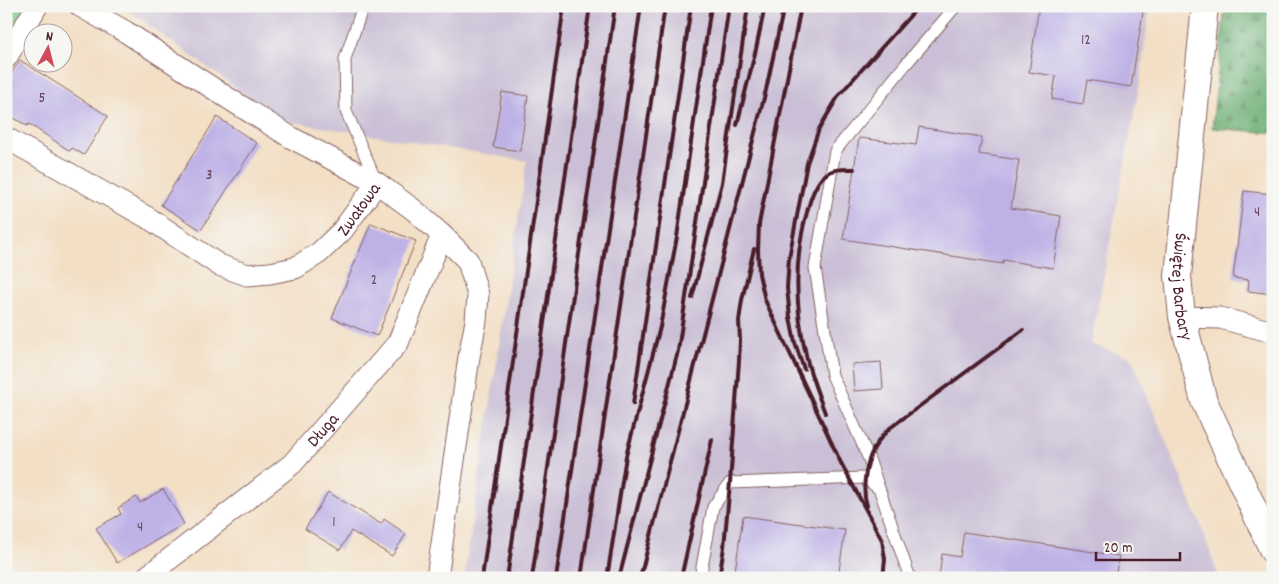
<svg xmlns="http://www.w3.org/2000/svg" width="1279" height="584" viewBox="0 0 1279 584" font-family="Dekko,sans-serif">
	<style>
		.industrial { fill: #cabfd6 }
		.grass { fill: url(#grass-dots); stroke: #667458 }
		.forest { fill: url(#forest-firs); stroke: #5a664e }
		.building { fill: #bdb1e6 }
		.lines { fill: none; stroke-linecap: round; stroke-linejoin: round }
		.service-casing { stroke: #856261; stroke-width: 13 }
		.minor-casing { stroke: #856261; stroke-width: 23 }
		.tertiary-casing { stroke: #856261; stroke-width: 28 }
		.service { stroke: #fff; stroke-width: 11 }
		.minor { stroke: #fff; stroke-width: 21 }
		.tertiary { stroke: #fff; stroke-width: 26 }
		.rail { stroke: #4a1f2b; stroke-width: 4 }
		.labels { text-anchor: middle; stroke-width: 4; stroke-linejoin: round; paint-order: stroke }
		.number-label { font-size: 15px; fill: #67445a }
		.street-label { font-size: 18px; fill: #4a1f2b; stroke: #f6f6f2 }
	</style>
	<defs>
		<pattern id="grass-dots" width="8" height="8" patternUnits="userSpaceOnUse" patternTransform="scale(1.25)"><rect width="8" height="8" fill="#82c984"/><path d="M2 2h.1M6 6h.1" fill="none" stroke="#72ac72" stroke-width="1.8" stroke-linecap="round"/></pattern>
		<pattern id="forest-firs" width="22" height="20" patternUnits="userSpaceOnUse" patternTransform="scale(1.25)"><rect width="22" height="20" fill="#69ad72"/><path d="M5 1l3.5 6h-7zM16 11l3.5 6h-7z" fill="#588c5e"/></pattern>
	</defs>
	<rect width="100%" height="100%" fill="#f6f6f2"/>
	<filter id="ink" filterUnits="userSpaceOnUse"><feTurbulence type="fractalNoise" baseFrequency=".02" numOctaves="2"/><feDisplacementMap in="SourceGraphic" scale="10" xChannelSelector="R" yChannelSelector="G"/><feConvolveMatrix kernelMatrix="1 2 1 2 8 2 1 2 1" color-interpolation-filters="sRGB"/></filter>
	<filter id="wash" filterUnits="userSpaceOnUse"><feTurbulence type="fractalNoise" baseFrequency=".0096" numOctaves="4" result="noise"/><feDisplacementMap in="SourceGraphic" scale="20" xChannelSelector="R" yChannelSelector="G"/><feGaussianBlur stdDeviation="1.12" result="paint"/><feColorMatrix in="noise" values="0 0 0 0 0 0 0 0 0 0 0 0 0 0 0 0 0 1.4 0 .05"/><feComposite in="paint" operator="in"/></filter>
	<g filter="url(#wash)">
		<rect width="100%" height="100%" fill="#f3dfc5"/>
		<path class="industrial" d="M 123,6 L 1150,6 L 1139,87 L 1091,344 L 1131,357 L 1201,526 L 1219,578 L 464,578 L 527,161 L 280,120 Z"/>
		<path class="grass" d="M 6,6 L 30,6 L 6,46 Z"/>
		<path class="forest" d="M 1225,6 L 1273,6 L 1273,133 L 1212,128 Z"/>
		<g id="blocks">
			<path class="building" d="M 1039,6 L 1144,6 L 1131,87 L 1087,80 L 1083,104 L 1052,99 L 1056,76 L 1029,72 Z
				M 20,60 L 108,116 L 84,155 L 72,148 L 70,151 L 29,124 L 27,126 L 6,113 L 6,81 Z
				M 502,92 L 528,96 L 520,151 L 493,147 Z
				M 217,117 L 257,143 L 201,230 L 161,205 Z
				M 919,127 L 982,137 L 979,154 L 1019,160 L 1011,208 L 1061,216 L 1053,268 L 1003,260 L 1003,264 L 843,239 L 859,138 L 916,145 Z
				M 1244,191 L 1273,194 L 1273,294 L 1248,291 L 1249,280 L 1233,278 Z
				M 371,223 L 416,241 L 377,336 L 332,318 Z
				M 881,362 L 883,389 L 854,391 L 852,364 Z
				M 163,489 L 184,524 L 117,563 L 96,528 L 121,514 L 118,508 L 136,497 L 140,503 Z
				M 328,492 L 381,524 L 384,519 L 406,534 L 392,556 L 351,531 L 340,550 L 305,529 Z
				M 743,516 L 845,530 L 838,578 L 734,578 Z
				M 964,532 L 1119,556 L 1115,578 L 939,578 L 942,554 L 960,557 Z"/>
		</g>
	</g>
	<g filter="url(#ink)">
		<use href="#blocks" fill-opacity="0" stroke="#856261" stroke-width="1"/>
		<g class="lines">
			<defs>
				<path id="service" d="M 363,6 L 345,59 L 346,111 L 376,181
					M 700,578 L 713,507 L 730,483 L 865,478 L 879,489
					M 910,578 L 869,459 L 832,375 L 815,268 L 835,151 L 906,64 L 956,6"/>
				<g id="minor">
					<path d="M 80,6 L 126,32 L 234,102 L 292,138 L 377,183"/>
					<path d="M 6,58 L 37,6"/>
					<path id="s1" d="M 6,138 L 150,219 L 219,265 L 247,275 L 270,273 L 295,268 L 319,253 L 342,231 L 377,183 L 414,210 L 442,235 L 468,261 L 478,295 L 476,321 L 469,357 L 437,578"/>
					<path d="M 1182,317 L 1220,318 L 1273,332"/>
					<path id="s2" d="M 145,578 L 292,464 L 398,343 L 442,235"/>
				</g>
				<g id="tertiary">
					<path id="s3" d="M 1205,6 L 1180,255 L 1178,276 L 1182,317 L 1204,401 L 1273,551"/>
				</g>
			</defs>
			<use href="#service" class="service-casing"/>
			<use href="#minor" class="minor-casing"/>
			<use href="#tertiary" class="tertiary-casing"/>
			<use href="#service" class="service"/>
			<use href="#minor" class="minor"/>
			<use href="#tertiary" class="tertiary"/>
			<path class="rail" d="M 801,6 L 759,224 L 758,250 L 759,274 L 765,300 L 841,463 L 882,540 L 885,559 L 883,578
				M 737,125 L 756,49 L 765,6
				M 692,298 L 722,183 L 748,6
				M 804,369 L 795,343 L 790,317 L 787,288 L 789,258 L 807,163 L 819,129 L 839,95 L 919,6
				M 633,404 L 691,6
				M 825,413 C 818,394 810,375 806,355 C 795,308 794,258 807,212 C 810,200 815,183 825,175 C 834,168 844,169 854,169
				M 867,506 C 861,488 866,458 878,442 C 881,437 886,432 890,428 L 1023,330
				M 482,578 L 564,6
				M 507,578 L 590,6
				M 532,578 L 615,6
				M 556,578 L 641,6
				M 581,578 L 665,6
				M 607,578 L 626,456 L 660,327 L 677,237 L 711,6
				M 619,578 L 678,351 L 729,6
				M 640,578 L 766,90 L 784,6
				M 681,578 L 712,440
				M 719,578 L 724,547 L 730,483 L 739,361 L 740,340 L 739,321 L 742,300 L 754,249"/>
		</g>
	</g>
	<g class="labels">
		<g class="number-label">
			<text x="1086" y="44">12</text>
			<text x="42" y="102">5</text>
			<text x="209" y="179">3</text>
			<text x="1257" y="216">4</text>
			<text x="374" y="284">2</text>
			<text x="334" y="526">1</text>
			<text x="140" y="531">4</text>
		</g>
		<g class="street-label">
			<text dy="6" stroke="none"><textPath href="#s1" startOffset="414">Zwałowa</textPath></text>
			<text dy="6" stroke="none"><textPath href="#s3" startOffset="282">Świętej Barbary</textPath></text>
			<text dy="6" stroke="none"><textPath href="#s2" startOffset="232">Długa</textPath></text>
		</g>
	</g>
	<rect width="1279" height="584" fill="none" stroke="#f6f6f2" stroke-width="25"/>
	<g transform="translate(48 48) rotate(7)"><circle r="24" fill="#f6f6f2" stroke="#b1a0a2"/>
	<path d="M0-4L9 19L0 12L-9 19Z" fill="#d1495b"/>
	<text y="-8" font-size="14" font-weight="bold" text-anchor="middle" fill="#4a1f2b">N</text>
	</g>
	<path d="M1096 552v8h84v-8" fill="none" stroke="#4a1f2b" stroke-width="2.5"/>
	<text x="1104" y="552" font-size="15" fill="#4a1f2b" stroke="#f6f6f2" stroke-width="4" paint-order="stroke">20 m</text>
</svg>
